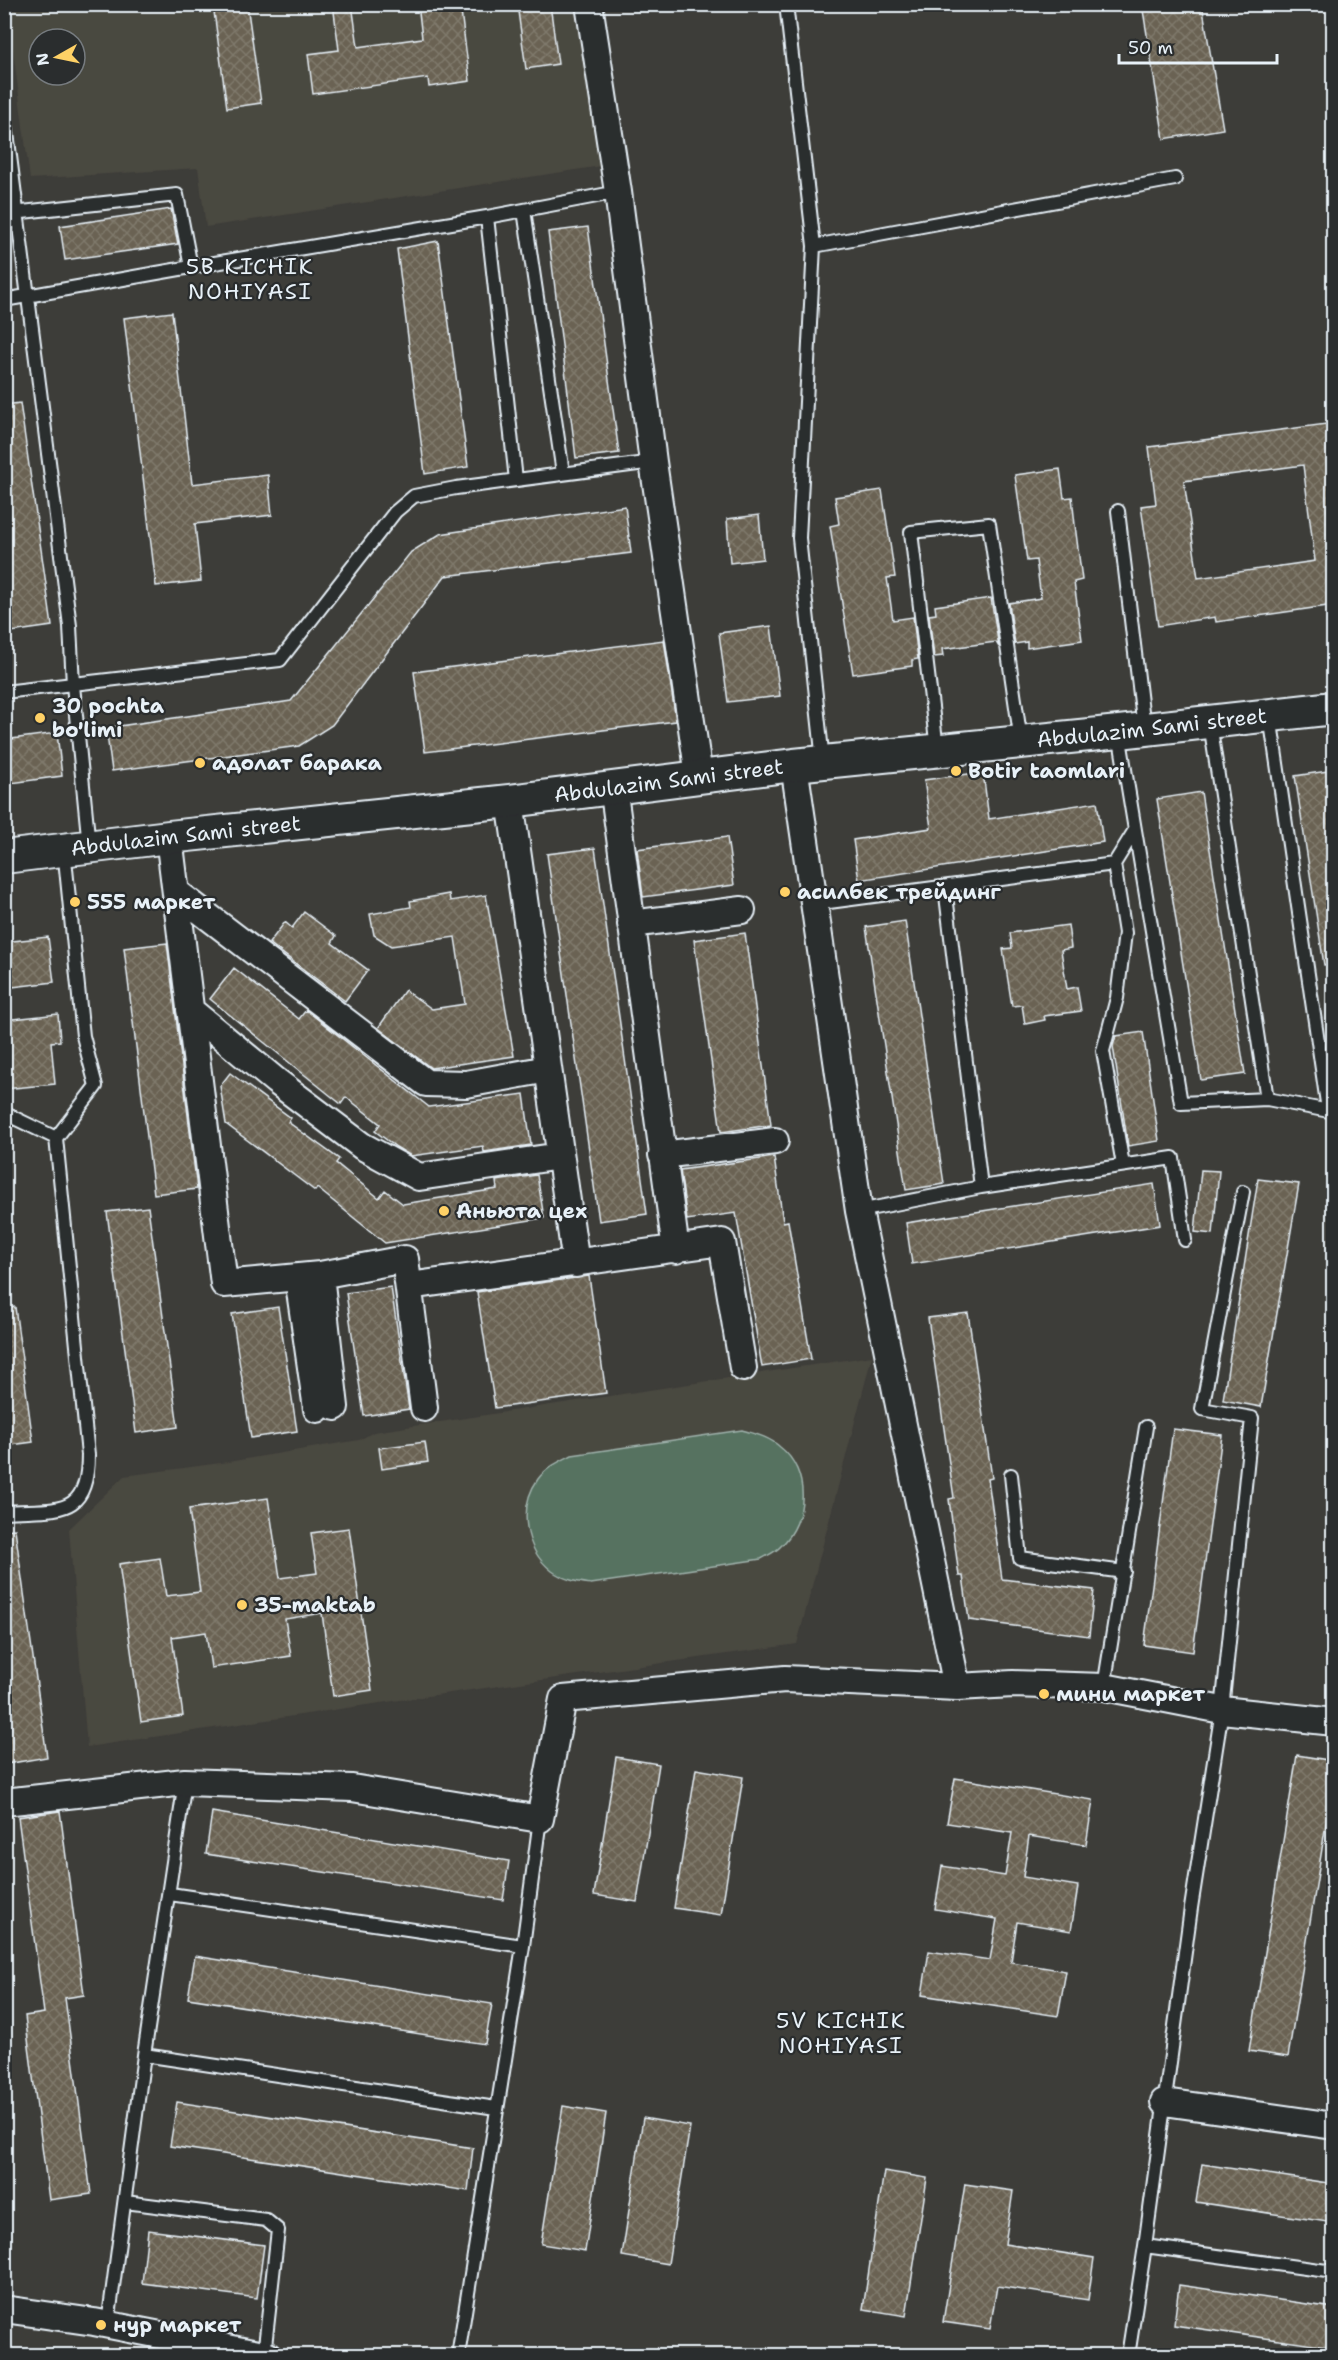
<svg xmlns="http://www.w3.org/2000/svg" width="1338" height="2360" viewBox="0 0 1338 2360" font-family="'Shantell Sans',sans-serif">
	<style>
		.built { fill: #4a4840; fill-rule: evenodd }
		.pitch { fill: #567260; stroke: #9fb2ac; stroke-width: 1.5 }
		.building { fill: url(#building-cross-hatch); stroke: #e8f1f8; stroke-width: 1.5; fill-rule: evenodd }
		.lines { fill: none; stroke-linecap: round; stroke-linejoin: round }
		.service-casing { stroke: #e8f1f8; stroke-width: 16 }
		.minor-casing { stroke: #e8f1f8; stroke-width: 30 }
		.tertiary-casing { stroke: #e8f1f8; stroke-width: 36 }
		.service { stroke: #2a2d2e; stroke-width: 12 }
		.minor { stroke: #2a2d2e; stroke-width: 26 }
		.tertiary { stroke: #2a2d2e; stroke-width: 32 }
		.poi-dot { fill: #ffd166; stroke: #2a2d2e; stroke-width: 2 }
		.labels { text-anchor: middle; stroke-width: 4.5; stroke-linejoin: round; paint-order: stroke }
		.poi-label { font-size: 21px; font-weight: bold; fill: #e8f1f8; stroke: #2a2d2e; text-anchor: start }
		.street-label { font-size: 21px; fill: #e8f1f8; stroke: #2a2d2e }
		.neighbourhood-label { font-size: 22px; letter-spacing: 1.5px; fill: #e8f1f8; stroke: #2a2d2e }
	</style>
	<defs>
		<pattern id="building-cross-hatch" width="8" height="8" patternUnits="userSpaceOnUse" patternTransform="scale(1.5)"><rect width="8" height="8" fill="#6a6252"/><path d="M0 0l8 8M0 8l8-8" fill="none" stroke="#7f796c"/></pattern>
	</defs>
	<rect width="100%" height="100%" fill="#3d3d39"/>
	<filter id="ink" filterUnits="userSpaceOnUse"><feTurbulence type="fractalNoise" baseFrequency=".0167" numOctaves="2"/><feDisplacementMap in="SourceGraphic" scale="12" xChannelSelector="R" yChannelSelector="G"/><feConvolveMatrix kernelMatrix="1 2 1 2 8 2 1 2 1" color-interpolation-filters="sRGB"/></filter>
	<g filter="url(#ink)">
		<path class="built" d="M 7,5 L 578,5 L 601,166 L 206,227 L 198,168 L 30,179 ZM 39,39 L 75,39 L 75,75 L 39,75 Z
			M 872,1356 L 797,1644 L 393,1701 L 87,1747 L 69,1529 L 124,1476 L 228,1462 L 359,1440 L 374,1432 Z"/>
		<path class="pitch" d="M 742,1430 C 756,1434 769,1437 780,1447 C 811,1471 808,1521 781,1546 C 776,1552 768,1555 761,1559 L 591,1584 C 578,1582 564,1580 552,1571 C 524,1549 518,1507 538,1479 C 547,1467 560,1461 572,1455 Z"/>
		<path class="building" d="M 213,4 L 247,4 L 261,103 L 227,108 Z
			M 333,4 L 352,4 L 358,47 L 422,38 L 418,4 L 460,4 L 470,81 L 429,87 L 428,78 L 313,94 L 308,54 L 339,50 Z
			M 517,4 L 550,4 L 558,64 L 526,69 Z
			M 1142,4 L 1202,4 L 1223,129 L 1164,139 Z
			M 171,209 L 178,244 L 65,260 L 60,226 Z
			M 588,227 L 619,453 L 576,458 L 548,232 Z
			M 438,241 L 468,467 L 425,474 L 397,249 Z
			M 172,312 L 192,484 L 268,475 L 272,515 L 195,524 L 201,581 L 156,586 L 124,318 Z
			M 20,403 L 52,626 L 4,633 L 4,405 Z
			M 1334,423 L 1334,605 L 1216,622 L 1215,617 L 1158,626 L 1141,506 L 1156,504 L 1149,447 ZM 1303,465 L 1315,561 L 1198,578 L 1184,481 Z
			M 1060,469 L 1064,498 L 1072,497 L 1075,525 L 1082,580 L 1074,582 L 1082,640 L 1027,648 L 1027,642 L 1015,644 L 1009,603 L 1041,598 L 1036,560 L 1027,561 L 1015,475 Z
			M 882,490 L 895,577 L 887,578 L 893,620 L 913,617 L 918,659 L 912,660 L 912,666 L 853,674 L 830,526 L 839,524 L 835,497 Z
			M 625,506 L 631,553 L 445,576 L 332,725 L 299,746 L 112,771 L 106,728 L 291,701 L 411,552 L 440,534 Z
			M 759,515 L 763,559 L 730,563 L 727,519 Z
			M 991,598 L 999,647 L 996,642 L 942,649 L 943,656 L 934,657 L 929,615 L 936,614 L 935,606 Z
			M 771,626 L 780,696 L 728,702 L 719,633 Z
			M 664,640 L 676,721 L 425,752 L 414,672 Z
			M 57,733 L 62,776 L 4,784 L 4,740 Z
			M 1334,770 L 1334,964 L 1324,965 L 1295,776 Z
			M 983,772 L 989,819 L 1097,802 L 1103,842 L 859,880 L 853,840 L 931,828 L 924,780 Z
			M 1201,792 L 1245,1074 L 1201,1080 L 1157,799 Z
			M 727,837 L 734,885 L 643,897 L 637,849 Z
			M 595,848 L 647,1214 L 599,1221 L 547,854 Z
			M 449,894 L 450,901 L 486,895 L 514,1056 L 431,1068 L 378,1028 L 405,990 L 432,1009 L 465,1004 L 455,937 L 391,946 L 374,935 L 370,914 L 411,907 L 410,901 Z
			M 304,912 L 336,936 L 332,943 L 368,970 L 345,1001 L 269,943 L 285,922 L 292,928 Z
			M 905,921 L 944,1184 L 906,1190 L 866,927 Z
			M 1068,925 L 1071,948 L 1061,950 L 1067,989 L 1077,987 L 1081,1011 L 1044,1016 L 1045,1020 L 1025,1024 L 1022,1005 L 1012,1006 L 1003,949 L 1012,948 L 1010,933 Z
			M 745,933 L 771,1125 L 721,1132 L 694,940 Z
			M 48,937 L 54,982 L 4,988 L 4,942 Z
			M 167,943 L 197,1189 L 154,1194 L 124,948 Z
			M 234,968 L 299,1019 L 306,1010 L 429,1107 L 524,1094 L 531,1145 L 484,1152 L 483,1146 L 411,1156 L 396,1147 L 375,1131 L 380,1124 L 346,1097 L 341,1104 L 210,999 Z
			M 58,1014 L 60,1041 L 51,1042 L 55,1084 L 4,1089 L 4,1020 Z
			M 1143,1032 L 1159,1141 L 1128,1146 L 1113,1046 L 1116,1036 Z
			M 230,1073 L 291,1118 L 288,1122 L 339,1159 L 336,1163 L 379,1198 L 385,1190 L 403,1204 L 497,1189 L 496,1181 L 537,1175 L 544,1218 L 385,1243 L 317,1188 L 315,1191 L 226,1124 L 220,1086 Z
			M 774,1157 L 783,1222 L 788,1221 L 811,1359 L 762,1367 L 736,1213 L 687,1220 L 680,1170 Z
			M 1201,1170 L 1219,1171 L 1213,1234 L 1195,1232 Z
			M 1258,1179 L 1299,1184 L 1261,1407 L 1223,1400 Z
			M 1154,1184 L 1160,1225 L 912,1264 L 906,1223 Z
			M 148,1207 L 178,1427 L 136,1433 L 107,1212 Z
			M 589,1276 L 606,1393 L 495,1408 L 477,1292 Z
			M 391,1287 L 409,1409 L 364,1416 L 346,1293 Z
			M 15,1307 L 33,1442 L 4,1446 L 4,1308 Z
			M 278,1307 L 297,1431 L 251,1438 L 232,1314 Z
			M 968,1313 L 992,1478 L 988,1479 L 1002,1579 L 1094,1590 L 1089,1636 L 969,1620 L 963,1576 L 959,1576 L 949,1499 L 954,1498 L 928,1318 Z
			M 1173,1429 L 1222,1435 L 1193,1652 L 1144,1645 Z
			M 425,1442 L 428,1462 L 382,1469 L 379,1448 Z
			M 268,1498 L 280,1578 L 317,1573 L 311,1533 L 349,1528 L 372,1690 L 333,1696 L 322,1613 L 285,1619 L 291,1656 L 211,1668 L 206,1632 L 172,1637 L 183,1716 L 141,1722 L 119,1564 L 160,1558 L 166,1596 L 200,1592 L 189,1509 Z
			M 15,1529 L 47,1757 L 6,1764 L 4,1530 Z
			M 1297,1755 L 1334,1761 L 1334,1775 L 1288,2057 L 1249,2051 Z
			M 616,1757 L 659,1764 L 637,1902 L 594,1895 Z
			M 696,1769 L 743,1777 L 721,1915 L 674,1908 Z
			M 955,1778 L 1093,1800 L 1086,1845 L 1029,1836 L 1023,1877 L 1078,1886 L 1071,1931 L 1017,1922 L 1011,1962 L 1066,1971 L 1058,2016 L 922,1995 L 929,1951 L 990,1960 L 997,1919 L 935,1909 L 942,1866 L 1005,1876 L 1012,1833 L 947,1823 Z
			M 60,1811 L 84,1995 L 65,1998 L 91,2194 L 49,2200 L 25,2016 L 44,2013 L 18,1817 Z
			M 212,1812 L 509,1861 L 503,1900 L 206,1854 Z
			M 195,1956 L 492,2004 L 485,2044 L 188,1998 Z
			M 177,2102 L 473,2148 L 468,2191 L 170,2146 Z
			M 563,2106 L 606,2113 L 585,2251 L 541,2244 Z
			M 643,2118 L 690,2126 L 668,2264 L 622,2256 Z
			M 1202,2164 L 1334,2184 L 1334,2223 L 1196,2202 Z
			M 884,2171 L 927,2178 L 906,2316 L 863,2309 Z
			M 965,2184 L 1013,2191 L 1005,2244 L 1094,2258 L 1088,2300 L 997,2286 L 990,2329 L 943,2322 Z
			M 148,2230 L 264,2245 L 257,2298 L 142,2283 Z
			M 1179,2285 L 1334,2308 L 1334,2348 L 1174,2325 Z"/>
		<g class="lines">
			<defs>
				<path id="service" d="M 786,4 L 814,246 L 799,538 L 823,761
					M 4,109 L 70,626 L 73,685 L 89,846
					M 524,210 L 563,473
					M 4,214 L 177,195 L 191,267 L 487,217
					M 814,246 L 1175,179
					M 4,300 L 191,267
					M 516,480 L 487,217 L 618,192
					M 1118,511 L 1144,728
					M 4,692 L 280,660 L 395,512 L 414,496 L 456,488 L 653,462
					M 1270,716 L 1328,1110
					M 1210,723 L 1267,1099
					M 937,749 L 911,532 L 989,524 L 1021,741
					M 1135,830 L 1181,1103 L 1267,1099 L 1334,1112
					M 1114,864 L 1125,933 L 1117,998 L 1103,1051 L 1123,1165
					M 814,904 L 1114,864 L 1135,830 L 1119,733
					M 4,1113 L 56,1138 L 88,1455 C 88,1520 55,1508 4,1512
					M 56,1138 L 96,1086 L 83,1036 L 64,849
					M 981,1187 L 1173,1158 L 1185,1240
					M 859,1211 L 981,1187 L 945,887
					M 1011,1475 L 1020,1558 L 1124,1572
					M 1104,1687 L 1146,1427
					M 185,1782 L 144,2055 L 496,2108
					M 170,1894 L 523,1946
					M 125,2202 L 266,2220 L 278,2230 L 264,2355
					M 1145,2246 L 1334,2272
					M 108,2324 L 144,2055
					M 458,2356 L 523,1946 L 540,1819
					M 1128,2356 L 1145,2246 L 1191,1908 L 1222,1710 L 1252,1418 L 1202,1409 L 1243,1192"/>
				<path id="minor" d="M 589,4 L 618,192 L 653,462 L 699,776
					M 794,765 L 859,1211 L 957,1687
					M 613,786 L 676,1250
					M 510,801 L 576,1264
					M 169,837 L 224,1284 L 320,1275 L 405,1259 L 424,1408
					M 176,892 L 426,1083 L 466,1084 L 548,1069
					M 631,924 L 742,910
					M 190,1010 L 276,1081 L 362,1146 L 419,1177 L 560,1156
					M 662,1155 L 775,1141
					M 320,1275 L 335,1407
					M 298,1277 L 317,1409
					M 409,1286 L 722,1242 L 743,1368
					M 4,1802 L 185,1782 L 352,1788 L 540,1819 L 563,1699 L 785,1679 L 957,1687 L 1013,1684 L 1104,1687 L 1222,1710 L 1334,1722
					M 1164,2102 L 1334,2126
					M 4,2309 L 94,2322 L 268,2356"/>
				<g id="tertiary">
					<path id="s1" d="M 4,857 L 169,837 L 510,801 L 794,765 L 1119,732 L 1334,708"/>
				</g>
			</defs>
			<use href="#service" class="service-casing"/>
			<use href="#minor" class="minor-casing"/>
			<use href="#tertiary" class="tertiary-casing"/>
			<use href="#service" class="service"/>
			<use href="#minor" class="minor"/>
			<use href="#tertiary" class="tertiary"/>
		</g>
	</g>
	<g class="poi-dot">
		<circle cx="40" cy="718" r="6"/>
		<circle cx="200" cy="763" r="6"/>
		<circle cx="956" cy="771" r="6"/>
		<circle cx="785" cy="892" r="6"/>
		<circle cx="75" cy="902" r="6"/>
		<circle cx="444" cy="1211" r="6"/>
		<circle cx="242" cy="1605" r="6"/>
		<circle cx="1044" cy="1694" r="6"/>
		<circle cx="101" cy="2325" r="6"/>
	</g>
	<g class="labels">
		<g class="poi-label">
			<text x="52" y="713">30 pochta<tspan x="52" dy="24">bo'limi</tspan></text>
			<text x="212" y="770">адолат барака</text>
			<text x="968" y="778">Botir taomlari</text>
			<text x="797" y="899">асилбек трейдинг</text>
			<text x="87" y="909">555 маркет</text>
			<text x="456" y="1218">Аньюта цех</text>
			<text x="254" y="1612">35-maktab</text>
			<text x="1056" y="1701">мини маркет</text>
			<text x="113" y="2332">нур маркет</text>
		</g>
		<g class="street-label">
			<text dy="7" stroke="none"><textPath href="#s1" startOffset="1155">Abdulazim Sami street</textPath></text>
			<text dy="7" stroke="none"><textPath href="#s1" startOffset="669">Abdulazim Sami street</textPath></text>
			<text dy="7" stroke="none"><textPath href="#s1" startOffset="183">Abdulazim Sami street</textPath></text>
		</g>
		<g class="neighbourhood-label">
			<text x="250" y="274">5B KICHIK<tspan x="250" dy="25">NOHIYASI</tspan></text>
			<text x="841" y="2028">5V KICHIK<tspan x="841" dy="25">NOHIYASI</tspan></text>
		</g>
	</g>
	<rect width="1338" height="2360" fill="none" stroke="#2a2d2e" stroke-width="24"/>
	<rect x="12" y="12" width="1314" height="2336" fill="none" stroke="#e8f1f8" stroke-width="2" filter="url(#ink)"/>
	<g transform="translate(57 57) rotate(261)"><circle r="28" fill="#2a2d2e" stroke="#767b7f" stroke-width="1.5"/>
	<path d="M0-4.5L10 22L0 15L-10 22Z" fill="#ffd166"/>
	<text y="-9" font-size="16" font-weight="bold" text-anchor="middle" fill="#e8f1f8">N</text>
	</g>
	<path d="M1119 54v9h158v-9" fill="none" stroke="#e8f1f8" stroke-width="3"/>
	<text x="1128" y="54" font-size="18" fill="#e8f1f8" stroke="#2a2d2e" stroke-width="4.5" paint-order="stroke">50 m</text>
</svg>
